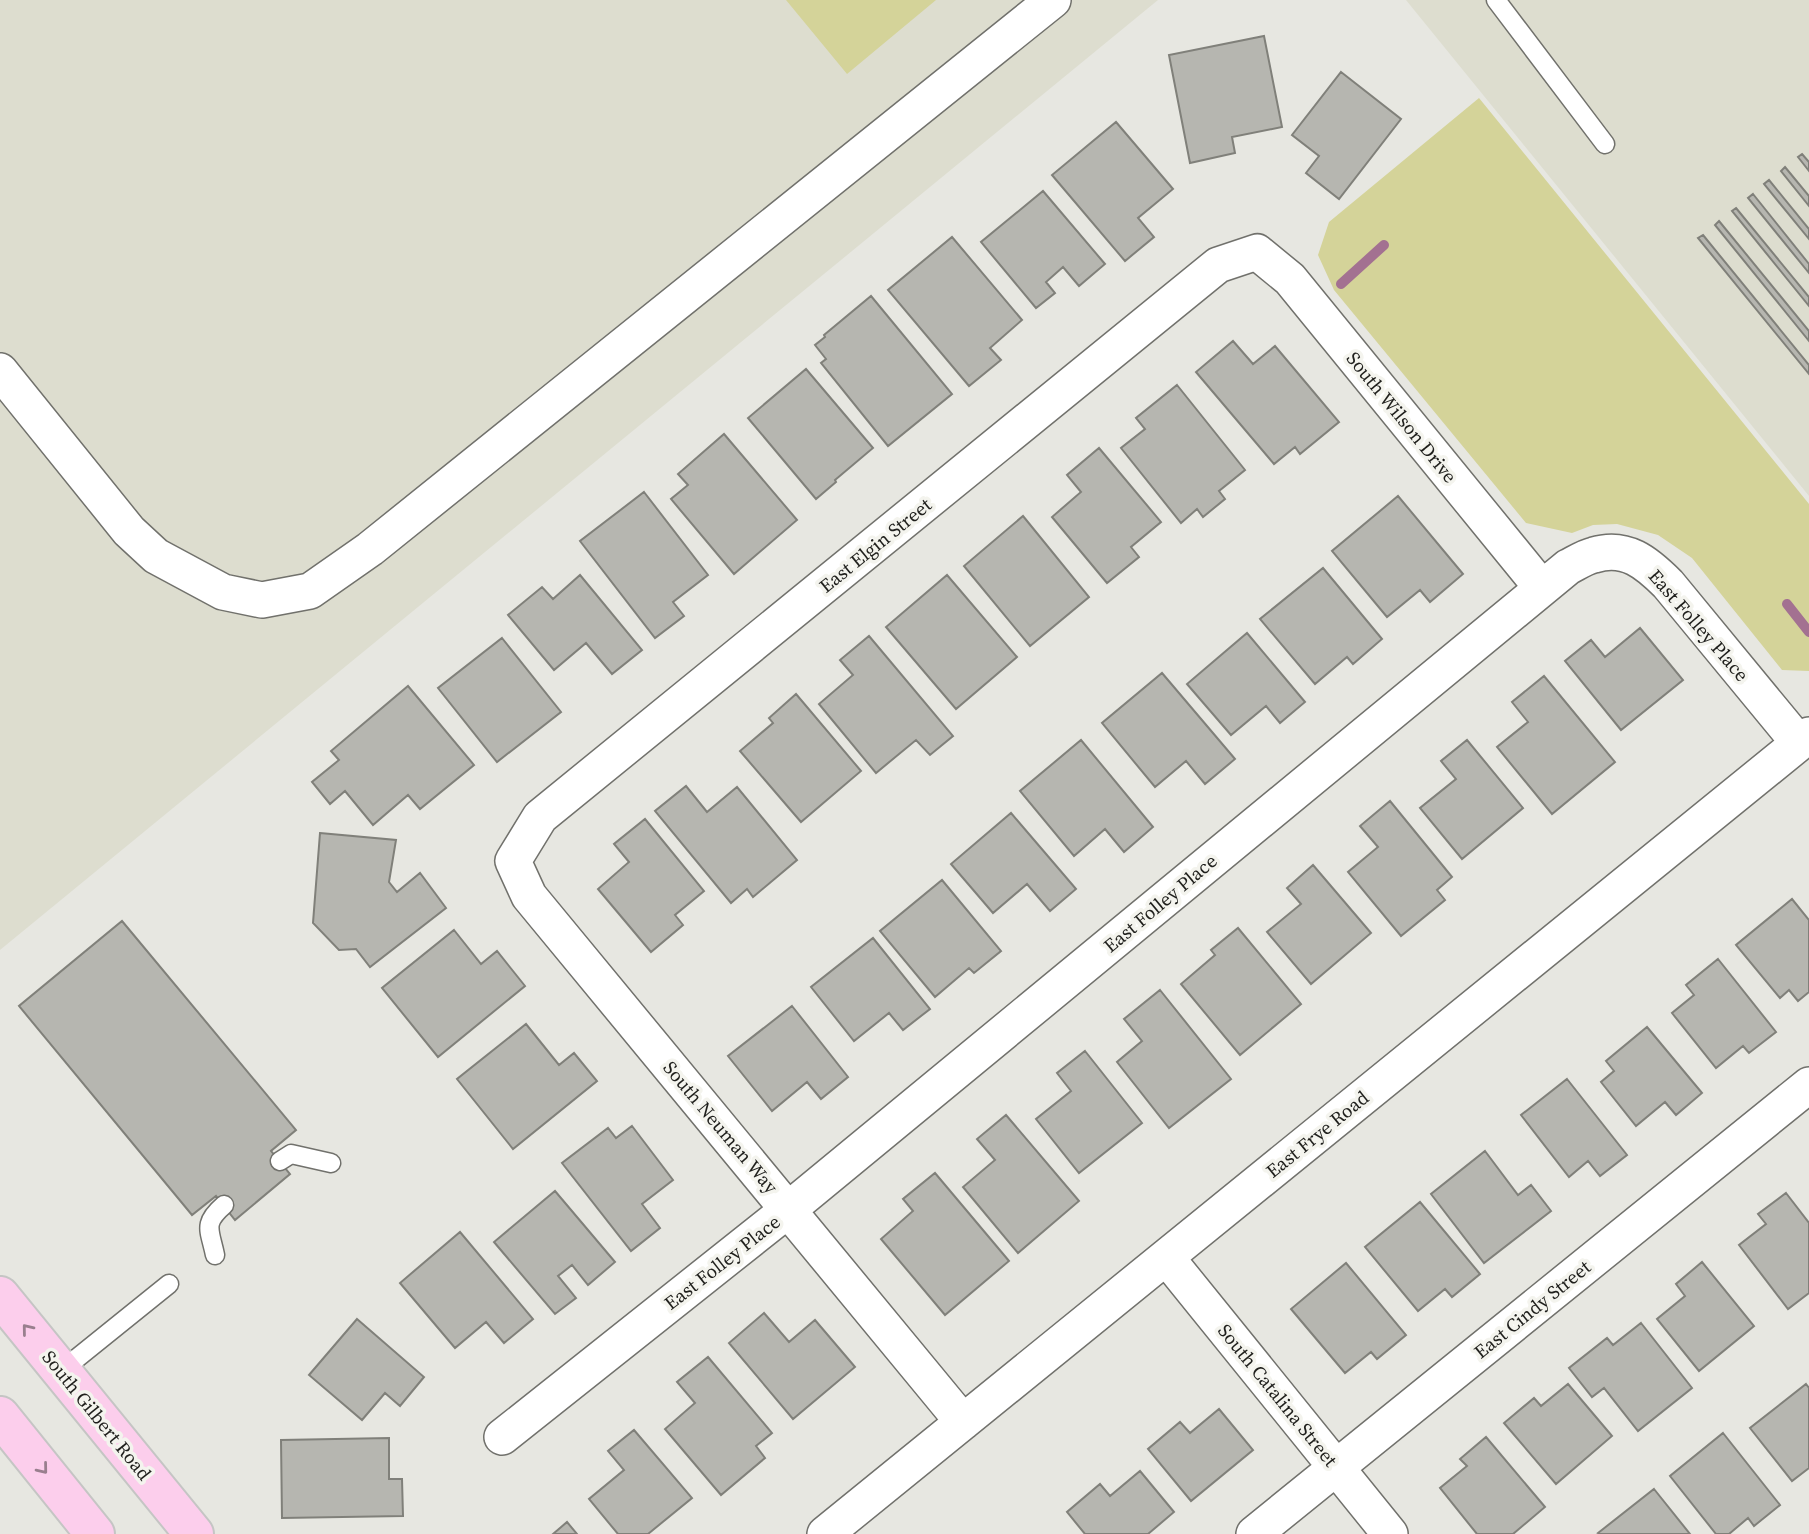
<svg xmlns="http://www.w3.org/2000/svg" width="1809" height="1534" viewBox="0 0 1809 1534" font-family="'Source Serif 4',serif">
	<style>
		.built { fill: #ddddcf }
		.green { fill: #d4d399 }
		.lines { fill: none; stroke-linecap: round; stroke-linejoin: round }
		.stream { stroke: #a37191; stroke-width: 10 }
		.building { fill: #b6b6b0; stroke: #80807a; stroke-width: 2 }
		.service-casing { stroke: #71716c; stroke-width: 21 }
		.minor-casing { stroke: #71716c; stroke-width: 38 }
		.primary-casing { stroke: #c5c5c4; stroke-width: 42 }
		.service { stroke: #fff; stroke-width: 18 }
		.minor { stroke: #fff; stroke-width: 35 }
		.primary { stroke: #fcceec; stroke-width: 38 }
		.oneway { stroke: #997f8e }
		.labels { text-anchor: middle; stroke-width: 7; stroke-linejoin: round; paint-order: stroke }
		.street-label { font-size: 19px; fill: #1f1f1c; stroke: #f4f4ee }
	</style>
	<rect width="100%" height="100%" fill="#e7e7e1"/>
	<path class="built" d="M 0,0 L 1158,0 L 0,950 Z
		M 1406,0 L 1809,0 L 1809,496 Z"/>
	<path class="green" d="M 786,0 L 936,0 L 847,74 Z
		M 1479,98 L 1809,504 L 1809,671 L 1782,670 L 1692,558 L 1658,535 L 1617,524 L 1593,525 L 1572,533 L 1526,523 L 1334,290 L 1318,255 L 1329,222 Z"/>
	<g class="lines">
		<path class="stream" d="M 1341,284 L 1384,245
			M 1787,604 L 1809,632"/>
	</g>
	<path class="building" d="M 1264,36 L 1282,127 L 1232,137 L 1235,153 L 1190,163 L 1169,55 Z
		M 1341,72 L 1401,119 L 1339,199 L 1306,173 L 1319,156 L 1292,135 Z
		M 1116,122 L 1173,189 L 1138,218 L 1154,237 L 1125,261 L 1052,175 Z
		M 1802,154 L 1809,162 L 1809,171 L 1798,157 Z
		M 1785,167 L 1809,196 L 1809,206 L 1781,171 Z
		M 1769,180 L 1809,229 L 1809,239 L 1764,184 Z
		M 1043,191 L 1105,264 L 1079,286 L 1063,267 L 1046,282 L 1055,293 L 1036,308 L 981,242 Z
		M 1753,194 L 1809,264 L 1809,273 L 1748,198 Z
		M 1736,208 L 1809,297 L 1809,306 L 1732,211 Z
		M 1719,221 L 1809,331 L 1809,341 L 1715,225 Z
		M 1703,235 L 1809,365 L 1809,374 L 1698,238 Z
		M 952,237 L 1022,320 L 990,348 L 1001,360 L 969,386 L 888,290 Z
		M 871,296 L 952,394 L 888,446 L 821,363 L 826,359 L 815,345 L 825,337 L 824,335 Z
		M 1233,341 L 1253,364 L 1275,346 L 1339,422 L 1300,454 L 1295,447 L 1274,464 L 1196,372 Z
		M 806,369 L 873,448 L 835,480 L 836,482 L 816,499 L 748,418 Z
		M 1177,385 L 1245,470 L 1219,491 L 1225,499 L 1203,517 L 1197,509 L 1181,523 L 1121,448 L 1145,429 L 1136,418 Z
		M 724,434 L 797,520 L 734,574 L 671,499 L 688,485 L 678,474 Z
		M 1099,448 L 1161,522 L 1131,547 L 1139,557 L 1107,583 L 1052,517 L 1081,492 L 1067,475 Z
		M 644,492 L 708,575 L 673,602 L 684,616 L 655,638 L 580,541 Z
		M 1398,496 L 1463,574 L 1430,602 L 1420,590 L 1387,617 L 1332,551 Z
		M 1023,516 L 1089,597 L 1030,646 L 964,566 Z
		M 1323,568 L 1382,639 L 1353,664 L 1347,657 L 1315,684 L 1260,619 Z
		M 580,575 L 642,650 L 612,674 L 586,643 L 554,670 L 508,615 L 542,587 L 553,599 Z
		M 947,575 L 1017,657 L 956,709 L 886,627 Z
		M 1640,628 L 1683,680 L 1621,730 L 1565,661 L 1591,640 L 1605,657 Z
		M 1247,633 L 1305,702 L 1280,723 L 1266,706 L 1231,735 L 1187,684 Z
		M 869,636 L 953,736 L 930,755 L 916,740 L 876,773 L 819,704 L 853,675 L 840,660 Z
		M 502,638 L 561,712 L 497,762 L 438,688 Z
		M 1162,673 L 1235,759 L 1205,784 L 1186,761 L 1155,787 L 1102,723 Z
		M 1544,676 L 1615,762 L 1552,814 L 1497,747 L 1528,722 L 1512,702 Z
		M 408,686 L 474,765 L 420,809 L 408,795 L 373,825 L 345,791 L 330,804 L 312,782 L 339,760 L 331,751 Z
		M 796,694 L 861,771 L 801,822 L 740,751 L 773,723 L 769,718 Z
		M 1081,740 L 1153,827 L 1124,852 L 1105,829 L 1074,856 L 1020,791 Z
		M 1467,740 L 1523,808 L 1462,859 L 1420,808 L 1456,779 L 1441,761 Z
		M 686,786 L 707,812 L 737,787 L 797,860 L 753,897 L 747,889 L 731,903 L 655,811 Z
		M 1390,801 L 1452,877 L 1437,890 L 1445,900 L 1401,936 L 1348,872 L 1378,847 L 1360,826 Z
		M 1011,813 L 1076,889 L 1050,911 L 1027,884 L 993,913 L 951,864 Z
		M 645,819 L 704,891 L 675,915 L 683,925 L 651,952 L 598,889 L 629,862 L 614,844 Z
		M 320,833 L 396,840 L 389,882 L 397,892 L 420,873 L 446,908 L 370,967 L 356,949 L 339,950 L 313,923 Z
		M 1313,865 L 1371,933 L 1311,984 L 1267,932 L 1301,904 L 1287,888 Z
		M 942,880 L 1001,951 L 974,973 L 969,968 L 935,997 L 880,931 Z
		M 1792,899 L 1809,920 L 1809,992 L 1798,1001 L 1789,990 L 1780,998 L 1736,945 Z
		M 122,921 L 296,1130 L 271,1151 L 290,1174 L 235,1220 L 216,1196 L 192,1215 L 19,1006 Z
		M 1238,928 L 1301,1004 L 1240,1055 L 1181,984 L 1215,955 L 1211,950 Z
		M 454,930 L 481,964 L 497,951 L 525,986 L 438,1057 L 382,988 Z
		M 873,938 L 930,1009 L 903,1030 L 889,1013 L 854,1041 L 811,987 Z
		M 1718,959 L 1776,1032 L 1749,1053 L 1743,1046 L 1716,1068 L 1672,1013 L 1694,995 L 1686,985 Z
		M 1160,990 L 1231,1079 L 1169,1128 L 1117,1062 L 1142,1041 L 1124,1019 Z
		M 792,1006 L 848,1077 L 821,1099 L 807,1082 L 772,1111 L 728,1056 Z
		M 526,1024 L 559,1065 L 574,1053 L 597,1081 L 513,1149 L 457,1079 Z
		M 1647,1027 L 1702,1093 L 1676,1115 L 1665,1102 L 1636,1126 L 1601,1082 L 1614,1071 L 1606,1061 Z
		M 1085,1051 L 1142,1123 L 1079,1173 L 1036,1119 L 1071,1091 L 1057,1073 Z
		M 1567,1079 L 1627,1155 L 1600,1176 L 1588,1161 L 1569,1177 L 1521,1115 Z
		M 1006,1115 L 1079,1201 L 1018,1253 L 963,1187 L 995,1160 L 977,1139 Z
		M 632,1126 L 673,1180 L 642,1204 L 660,1228 L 631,1251 L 562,1163 L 608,1128 L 616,1138 Z
		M 1485,1151 L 1518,1195 L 1531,1185 L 1551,1211 L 1484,1263 L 1431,1194 Z
		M 935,1173 L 1009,1261 L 945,1315 L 881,1239 L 913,1211 L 903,1199 Z
		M 555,1191 L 615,1262 L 588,1285 L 572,1265 L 558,1276 L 576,1298 L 555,1314 L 494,1242 Z
		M 1786,1193 L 1809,1223 L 1809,1293 L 1788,1309 L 1739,1245 L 1766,1224 L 1758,1214 Z
		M 1420,1202 L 1480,1274 L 1452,1297 L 1445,1289 L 1418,1311 L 1365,1247 Z
		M 460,1232 L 533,1319 L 504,1343 L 486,1322 L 455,1348 L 400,1283 Z
		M 1702,1262 L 1754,1326 L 1699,1371 L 1657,1319 L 1685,1296 L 1676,1284 Z
		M 1346,1263 L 1406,1335 L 1377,1359 L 1371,1352 L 1345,1373 L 1291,1309 Z
		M 764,1313 L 789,1342 L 815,1320 L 855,1367 L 793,1419 L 729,1343 Z
		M 357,1319 L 424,1377 L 400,1406 L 385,1393 L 362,1420 L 309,1375 Z
		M 1641,1323 L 1692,1388 L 1638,1431 L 1604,1388 L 1592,1397 L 1569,1368 L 1607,1338 L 1613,1345 Z
		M 708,1357 L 772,1433 L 756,1446 L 765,1458 L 721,1495 L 665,1429 L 695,1403 L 677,1382 Z
		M 1568,1384 L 1612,1436 L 1556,1484 L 1504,1423 L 1534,1398 L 1541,1406 Z
		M 1806,1384 L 1809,1388 L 1809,1468 L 1792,1481 L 1750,1428 Z
		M 1219,1409 L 1253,1450 L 1191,1501 L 1148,1449 L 1180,1422 L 1190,1433 Z
		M 634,1430 L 692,1498 L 648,1534 L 618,1534 L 589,1499 L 624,1470 L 608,1451 Z
		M 1723,1433 L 1780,1505 L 1754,1526 L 1748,1518 L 1729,1534 L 1716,1534 L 1670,1476 Z
		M 1486,1437 L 1545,1507 L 1513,1534 L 1477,1534 L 1440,1488 L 1467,1466 L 1460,1459 Z
		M 389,1438 L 389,1479 L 402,1479 L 403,1516 L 282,1518 L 281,1440 Z
		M 1140,1471 L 1174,1512 L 1148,1534 L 1085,1534 L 1067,1512 L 1100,1484 L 1110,1496 Z
		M 1654,1489 L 1690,1534 L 1600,1534 L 1598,1533 Z
		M 567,1522 L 577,1534 L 553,1534 Z"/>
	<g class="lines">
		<defs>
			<path id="service" d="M 1496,0 L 1605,144
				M 280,1161 L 291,1154 L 331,1163
				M 215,1255 C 210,1230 202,1224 224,1205
				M 61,1371 L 169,1284"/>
			<path id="minor" d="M 0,371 L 129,531 L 156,556 L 223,592 L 262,600 L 310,591 L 370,549 L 1053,0
				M 1166,1257 L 1390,1534
				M 963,1422 L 529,896 L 513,861 L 540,817 L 1218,265 L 1257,252 L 1290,279 L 1542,588
				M 502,1437 L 789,1209 L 1568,567 C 1576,563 1585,557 1594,555 C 1626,545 1647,563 1668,584 L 1799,743
				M 825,1534 L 1809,735
				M 1254,1534 L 1809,1085"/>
			<path id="primary" d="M 0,1296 L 194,1534
				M 0,1416 L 95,1534"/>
		</defs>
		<use href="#service" class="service-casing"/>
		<use href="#minor" class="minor-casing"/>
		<use href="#primary" class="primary-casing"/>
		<use href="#service" class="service"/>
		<use href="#minor" class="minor"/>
		<use href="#primary" class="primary"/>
	</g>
	<defs><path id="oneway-chevron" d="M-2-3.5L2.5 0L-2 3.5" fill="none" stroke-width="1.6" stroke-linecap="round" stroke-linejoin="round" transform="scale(1.75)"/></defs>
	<g class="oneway">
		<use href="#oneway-chevron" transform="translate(27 1329) rotate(-129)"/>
		<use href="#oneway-chevron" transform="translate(43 1469) rotate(51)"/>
	</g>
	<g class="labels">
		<g class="street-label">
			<text transform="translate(1402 417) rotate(51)" y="7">South Wilson Drive</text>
			<text transform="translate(875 545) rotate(-39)" y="7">East Elgin Street</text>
			<text transform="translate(1699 625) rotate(49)" y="7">East Folley Place</text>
			<text transform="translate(1160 903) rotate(-40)" y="7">East Folley Place</text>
			<text transform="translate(721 1127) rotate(50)" y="7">South Neuman Way</text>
			<text transform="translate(1317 1134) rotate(-39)" y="7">East Frye Road</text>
			<text transform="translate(722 1262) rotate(-38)" y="7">East Folley Place</text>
			<text transform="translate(1532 1309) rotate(-39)" y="7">East Cindy Street</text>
			<text transform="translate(1278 1395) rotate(51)" y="7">South Catalina Street</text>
			<text transform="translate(97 1415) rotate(51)" y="7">South Gilbert Road</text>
		</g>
	</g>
</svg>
